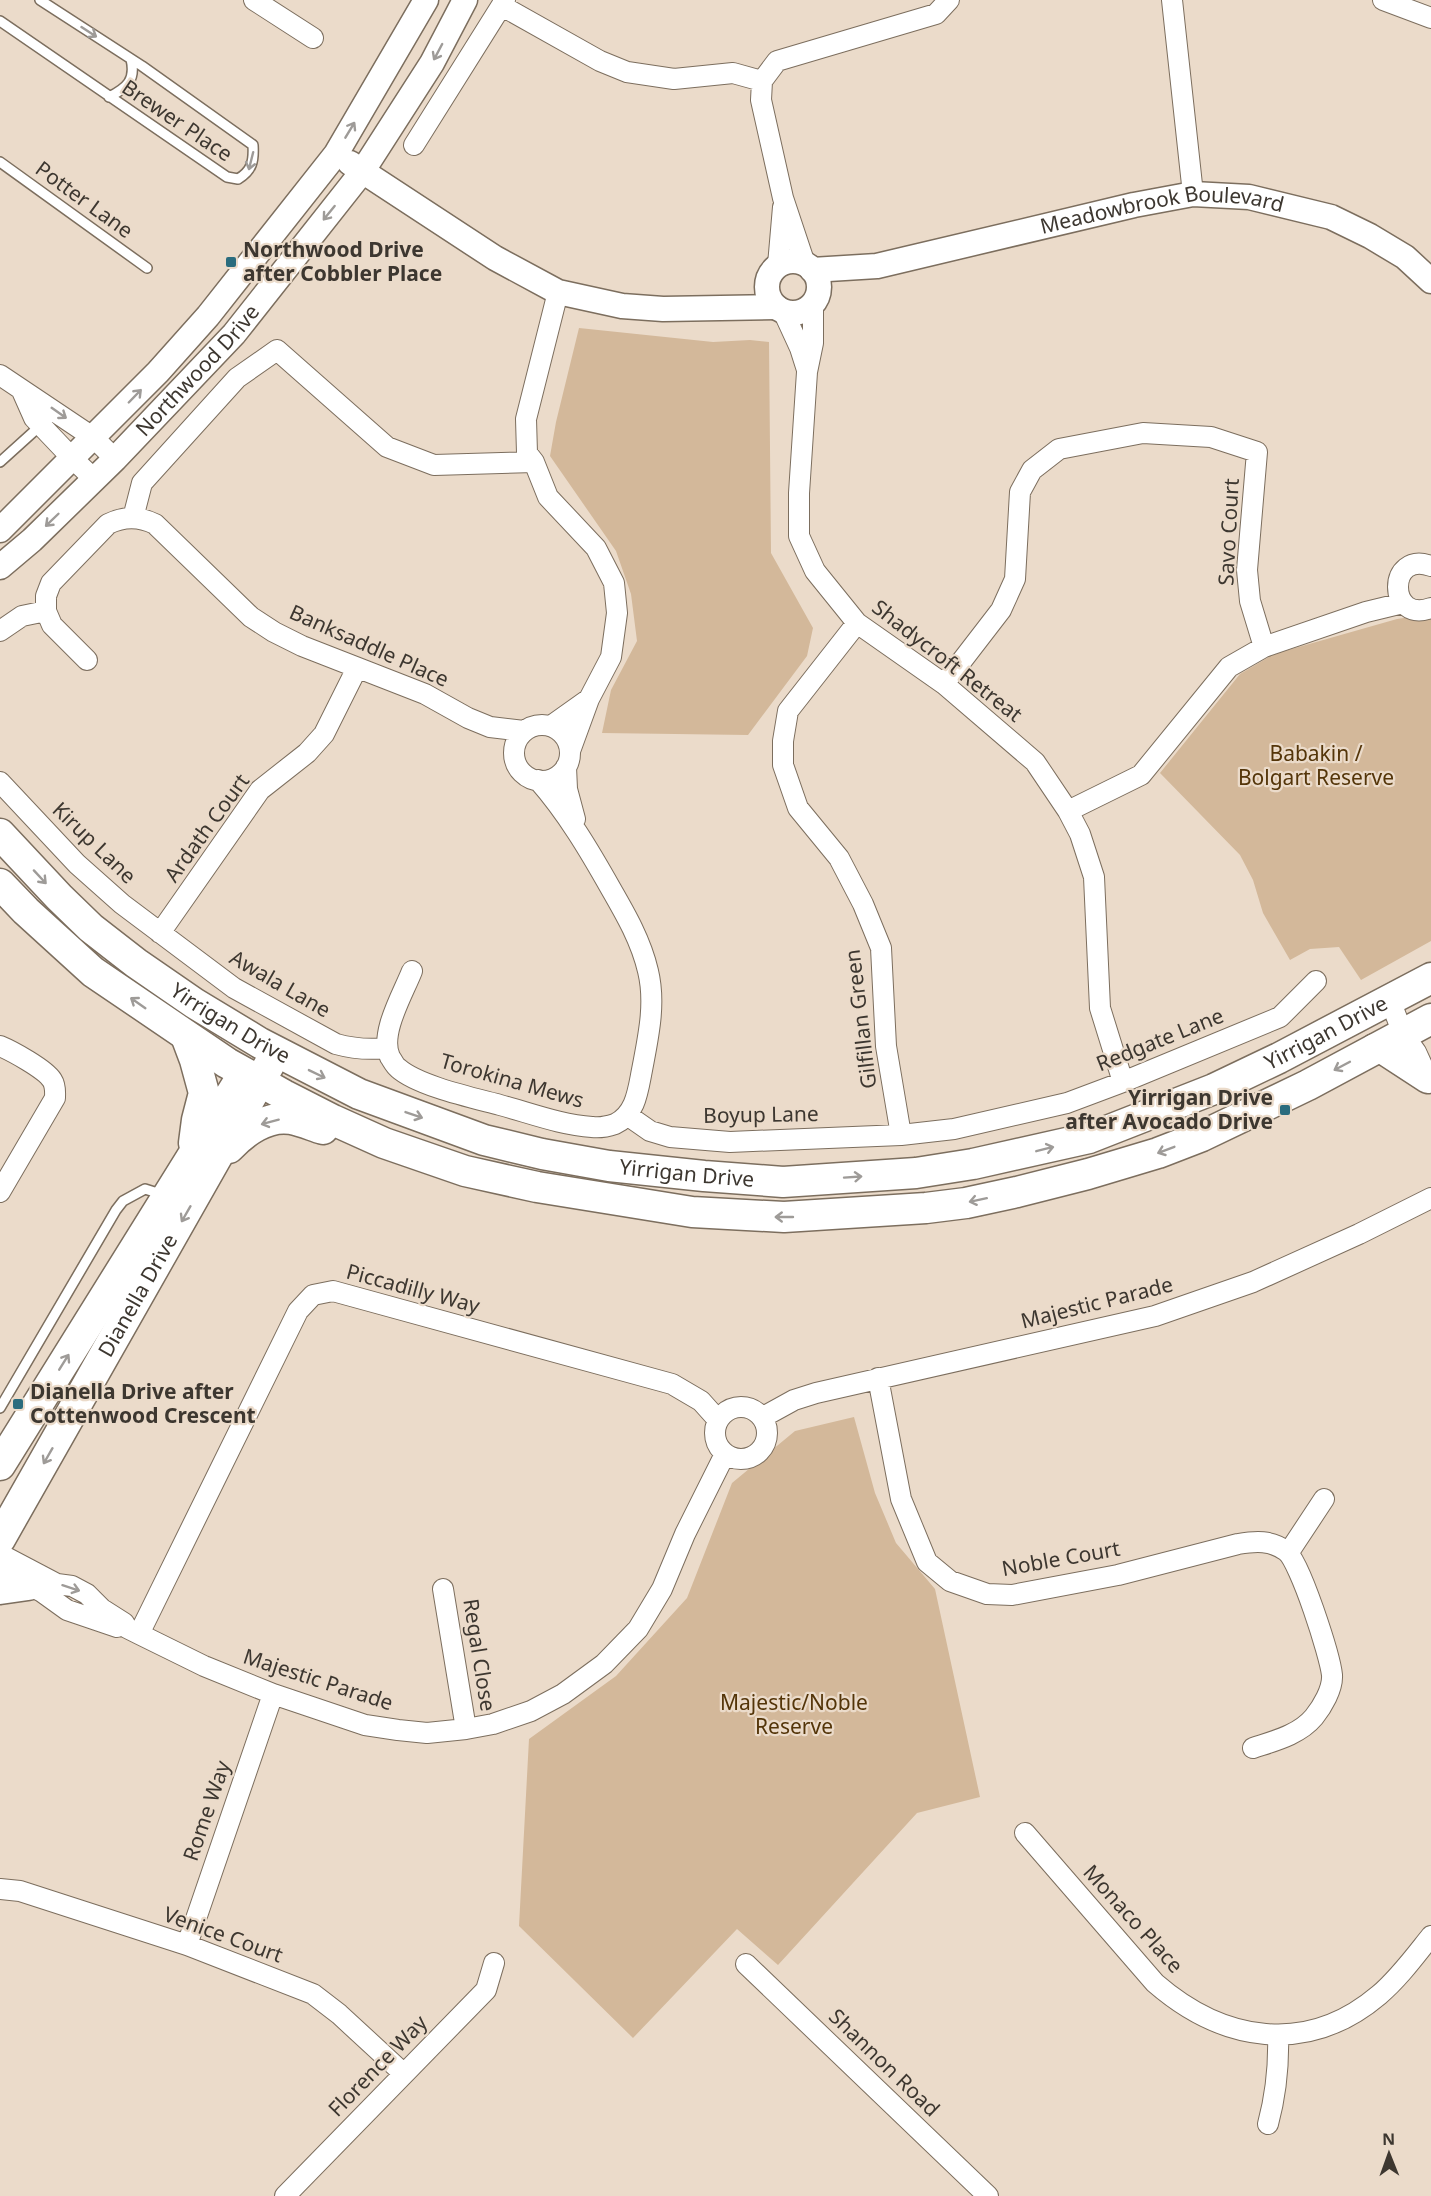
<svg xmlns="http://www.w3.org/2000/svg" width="1431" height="2196" viewBox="0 0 1431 2196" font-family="'Noto Sans',sans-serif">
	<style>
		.green { fill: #d3b89a }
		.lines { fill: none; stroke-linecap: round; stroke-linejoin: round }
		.service-casing { stroke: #7c6e5e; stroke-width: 12 }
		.minor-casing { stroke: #7c6e5e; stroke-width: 22 }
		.tertiary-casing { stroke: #7c6e5e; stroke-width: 27 }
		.primary-casing { stroke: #7c6e5e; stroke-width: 33 }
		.service { stroke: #fff; stroke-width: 9 }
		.minor { stroke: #fff; stroke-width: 20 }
		.tertiary { stroke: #fff; stroke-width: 24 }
		.primary { stroke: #fff; stroke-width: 30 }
		.oneway { stroke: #9e9b98 }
		.poi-dot { fill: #2a6c7e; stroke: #ebdbca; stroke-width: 2 }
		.labels { text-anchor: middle; stroke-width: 4.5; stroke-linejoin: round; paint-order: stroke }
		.street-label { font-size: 21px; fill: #3d3730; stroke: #ebdbca }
		.poi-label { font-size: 21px; font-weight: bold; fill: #3d3730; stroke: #ebdbca; text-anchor: start }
		.park-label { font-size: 21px; fill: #543509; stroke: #ebdbca }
	</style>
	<rect width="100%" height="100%" fill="#ebdbca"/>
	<path class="green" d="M 579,328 L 713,342 L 750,340 L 769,342 L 771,553 L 813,628 L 807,656 L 748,735 L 602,733 L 611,690 L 637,641 L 631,594 L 616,551 L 550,456 L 556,422 Z
		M 1417,616 L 1431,618 L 1431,941 L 1361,980 L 1339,947 L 1310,949 L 1290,960 L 1263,913 L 1253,880 L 1240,855 L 1160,773 L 1240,674 L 1274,654 L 1397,619 Z
		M 854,1417 L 875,1493 L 896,1543 L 935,1589 L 980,1797 L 917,1813 L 778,1965 L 737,1929 L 633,2038 L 519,1926 L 529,1739 L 616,1676 L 687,1598 L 732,1483 L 795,1431 Z"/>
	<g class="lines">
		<defs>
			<path id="service" d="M 0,21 L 227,177 L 238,179 C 252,171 254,161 253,145 L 142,66 L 40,0
				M 109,97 C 127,88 136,80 131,59
				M 0,162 L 147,268
				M 0,462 L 41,425
				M 0,1408 L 116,1210 L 123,1201 L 145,1189 L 164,1195"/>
			<path id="minor" d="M 254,0 L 313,38
				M 1172,0 L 1193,194
				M 1383,0 L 1431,18
				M 502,6 L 600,61 L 627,72 L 674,79 L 733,73 L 762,81
				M 414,145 L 505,0
				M 805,264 L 783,198 L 761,100 L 762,81 L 777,61 L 936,14 L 949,0
				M 778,265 L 783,207
				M 558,292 L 526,419 L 527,453 L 534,462 L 548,497 L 596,548 L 614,583 L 617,613 L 611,657 L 589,699 L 570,751
				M 813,303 L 813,343 L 807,372 L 799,493 L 799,536 L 815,571 L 857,623 L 944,684 L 1035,762 L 1068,811 L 1080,834 L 1094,877 L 1100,1008 L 1123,1082
				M 783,311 L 800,348 L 807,370
				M 0,375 L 94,438 L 115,459
				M 22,391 L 34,418 L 72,458 L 94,479
				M 133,518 L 142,483 L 237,378 L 277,350 L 387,447 L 434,465 L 534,462
				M 1431,566 C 1387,550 1387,624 1431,608
				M 857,623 L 788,711 L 783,741 L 783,765 L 798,808 L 839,858 L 863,904 L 881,948 L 886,1046 L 901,1135
				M 0,631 L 22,616 L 46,611
				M 87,660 L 52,625 L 46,611 L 46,596 L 51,583 L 108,524 C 124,516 139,516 155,524 L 251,617 L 274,632 L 302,646 L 425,694 L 468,718 L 490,727 L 524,731
				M 944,684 L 1001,610 L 1015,579 L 1020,492 L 1032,470 L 1059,449 L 1143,433 L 1211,437 L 1257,452 L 1247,570 L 1250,601 L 1264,647
				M514 753a28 28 0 1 1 56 0a28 28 0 1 1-56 0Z
				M 551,726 L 589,699
				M 566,767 L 567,789 L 575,819
				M 0,782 L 77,864 L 122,904 L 234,988 L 336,1044 C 354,1049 369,1050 387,1048
				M 1068,811 L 1141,775 L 1229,667 L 1264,647 L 1366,612 L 1403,603
				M 160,933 L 260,790 L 307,753 L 324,734 L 357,668
				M 412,971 C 403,994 379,1034 390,1057 C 392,1060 395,1066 398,1068 C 418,1086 474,1098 500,1105 C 530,1113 561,1125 592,1127 C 599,1128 609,1126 615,1124 C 636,1114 638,1090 642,1070 C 648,1038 656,1004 648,971 C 641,941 626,915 611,889 C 589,850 567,813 538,780
				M 1390,1000 L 1403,1034 L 1416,1052 L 1427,1076
				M 0,1046 C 12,1051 45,1069 52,1080 C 56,1086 55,1092 55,1098 L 0,1192
				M 627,1115 L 650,1131 L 670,1137 L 730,1142 L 901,1135 L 954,1129 L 1067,1103 L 1123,1082 L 1280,1017 L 1316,981
				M 878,1378 L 901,1499 L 927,1562 L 950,1581 L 987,1594 L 1012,1595 L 1118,1575 L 1238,1544 C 1256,1541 1271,1540 1286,1551 C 1300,1561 1330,1656 1332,1675 C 1333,1689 1322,1707 1314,1717 C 1299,1735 1274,1741 1253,1748
				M715 1433a26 26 0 1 1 52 0a26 26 0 1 1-52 0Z
				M 763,1417 L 794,1400 L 816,1393 L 1155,1316 L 1253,1282 L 1359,1234 L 1431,1198
				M 1289,1552 L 1324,1499
				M 0,1554 L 57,1584 L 72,1586 L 87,1594 L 102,1609 L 124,1623 L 127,1628 L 139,1634 L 204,1666 L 273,1694 L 365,1725 L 398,1730 L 427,1733 L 466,1729 L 493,1724 L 531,1711 L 563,1694 L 604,1664 L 638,1629 L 662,1589 L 685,1534 L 725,1454
				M 0,1570 L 42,1592 L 67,1610 L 117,1627
				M 443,1589 L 466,1729
				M 139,1634 L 298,1311 L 313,1295 L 333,1291 L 672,1384 L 701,1401 L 718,1420
				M 1025,1833 L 1155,1983 C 1223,2042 1307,2056 1379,1995 C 1399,1978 1415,1956 1431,1936
				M 0,1889 L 20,1891 L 187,1945 L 313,1994 L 339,2014 L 404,2074
				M 187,1945 L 273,1694
				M 746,1964 L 988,2196
				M 1268,2124 C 1276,2094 1279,2066 1278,2035
				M 285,2196 L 486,1990 L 494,1963"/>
			<g id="tertiary">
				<path d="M 350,163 L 495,258 L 558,292 L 622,306 L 663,309 L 776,307"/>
				<circle cx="793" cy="287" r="26"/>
				<path id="s1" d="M 812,270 L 877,266 L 1134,205 L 1193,194 L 1249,197 L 1331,217 L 1370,236 L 1405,257 L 1431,281"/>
				<path d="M 0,530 L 158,372 L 208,316 L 336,154 L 426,0"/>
				<path id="s2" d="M 0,567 L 32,540 L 115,459 L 234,334 L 362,172 L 432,63 L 465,0"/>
			</g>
			<g id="primary">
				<path id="s3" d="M 0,834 L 59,897 L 91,928 L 136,963 L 194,1003 L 260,1043 L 359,1094 L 484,1140 L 542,1154 L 609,1166 L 704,1176 L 783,1182 L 916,1173 L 973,1164 L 1089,1138 L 1214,1089 L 1279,1058 L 1431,978"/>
				<path d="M 0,884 L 26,911 L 93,972 L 227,1063 L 284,1095 L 333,1120 L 384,1143 L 465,1171 L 537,1187 L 692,1212 L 784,1217 L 926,1208 L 966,1203 L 1017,1192 L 1088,1174 L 1158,1153 L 1202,1136 L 1308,1085 L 1431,1019"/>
				<path d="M 186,1036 L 195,1060 L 204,1093 L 197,1120 L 194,1143"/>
				<path d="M 1375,1049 L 1382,1048 L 1428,1078"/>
				<path d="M 229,1148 C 244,1132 267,1115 291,1119 C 302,1121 313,1126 323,1129"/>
				<path d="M 0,1465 L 241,1078"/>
				<path id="s4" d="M 0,1539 L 269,1065"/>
				<path d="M 0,1589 L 28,1585"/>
			</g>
		</defs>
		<use href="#service" class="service-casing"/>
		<use href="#minor" class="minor-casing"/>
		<use href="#tertiary" class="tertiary-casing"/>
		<use href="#primary" class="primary-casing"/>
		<use href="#service" class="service"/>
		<use href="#minor" class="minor"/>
		<use href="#tertiary" class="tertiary"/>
		<use href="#primary" class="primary"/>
	</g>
	<defs><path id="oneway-shaft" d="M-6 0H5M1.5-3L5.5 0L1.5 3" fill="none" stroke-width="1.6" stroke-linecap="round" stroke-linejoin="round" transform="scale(1.5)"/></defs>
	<g class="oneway">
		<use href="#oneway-shaft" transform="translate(89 32) rotate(33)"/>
		<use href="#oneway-shaft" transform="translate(438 52) rotate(118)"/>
		<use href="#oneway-shaft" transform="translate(350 130) rotate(-59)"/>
		<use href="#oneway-shaft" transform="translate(251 161) rotate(104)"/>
		<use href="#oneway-shaft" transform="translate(329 213) rotate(129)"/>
		<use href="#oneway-shaft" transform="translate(135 396) rotate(-46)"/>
		<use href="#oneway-shaft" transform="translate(59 413) rotate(35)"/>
		<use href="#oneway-shaft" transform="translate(52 520) rotate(136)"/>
		<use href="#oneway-shaft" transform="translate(40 877) rotate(47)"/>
		<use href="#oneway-shaft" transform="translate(138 1003) rotate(-145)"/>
		<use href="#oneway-shaft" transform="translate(1342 1066) rotate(152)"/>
		<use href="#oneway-shaft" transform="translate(317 1074) rotate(26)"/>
		<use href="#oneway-shaft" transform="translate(414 1115) rotate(19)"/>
		<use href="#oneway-shaft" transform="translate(270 1122) rotate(165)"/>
		<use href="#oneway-shaft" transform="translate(1045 1149) rotate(-14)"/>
		<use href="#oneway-shaft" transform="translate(1166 1150) rotate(159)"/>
		<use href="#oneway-shaft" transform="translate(853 1177) rotate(-4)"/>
		<use href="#oneway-shaft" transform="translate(978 1200) rotate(168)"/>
		<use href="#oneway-shaft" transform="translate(186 1214) rotate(120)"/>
		<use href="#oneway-shaft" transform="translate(784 1217) rotate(180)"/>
		<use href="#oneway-shaft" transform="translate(64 1362) rotate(-58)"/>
		<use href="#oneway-shaft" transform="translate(48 1456) rotate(120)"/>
		<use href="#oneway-shaft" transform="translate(71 1588) rotate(18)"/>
	</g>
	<g class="poi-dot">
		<rect x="225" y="256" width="12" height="12" rx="3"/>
		<rect x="1279" y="1104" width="12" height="12" rx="3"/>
		<rect x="12" y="1398" width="12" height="12" rx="3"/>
	</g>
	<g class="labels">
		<g class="street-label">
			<text transform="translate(177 121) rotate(34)" y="7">Brewer Place</text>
			<text transform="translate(84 200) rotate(36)" y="7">Potter Lane</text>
			<text dy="7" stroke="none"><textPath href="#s1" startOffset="357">Meadowbrook Boulevard</textPath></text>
			<text dy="7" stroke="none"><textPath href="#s2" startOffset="279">Northwood Drive</textPath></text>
			<text transform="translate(1229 532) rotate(-87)" y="7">Savo Court</text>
			<text transform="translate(369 646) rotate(24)" y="7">Banksaddle Place</text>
			<text transform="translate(947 661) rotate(38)" y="7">Shadycroft Retreat</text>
			<text transform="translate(207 828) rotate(-54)" y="7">Ardath Court</text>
			<text transform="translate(94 843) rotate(44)" y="7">Kirup Lane</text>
			<text transform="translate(280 984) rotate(30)" y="7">Awala Lane</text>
			<text transform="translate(861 1019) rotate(-97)" y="7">Gilfillan Green</text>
			<text dy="7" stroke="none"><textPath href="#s3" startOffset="300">Yirrigan Drive</textPath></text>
			<text dy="7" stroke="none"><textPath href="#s3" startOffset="1452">Yirrigan Drive</textPath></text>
			<text transform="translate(1160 1040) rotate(-22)" y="7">Redgate Lane</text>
			<text transform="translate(512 1081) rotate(16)" y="7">Torokina Mews</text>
			<text transform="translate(761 1115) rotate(-1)" y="7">Boyup Lane</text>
			<text dy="7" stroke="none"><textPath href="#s3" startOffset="786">Yirrigan Drive</textPath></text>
			<text transform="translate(413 1289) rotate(15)" y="7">Piccadilly Way</text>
			<text dy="7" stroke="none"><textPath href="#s4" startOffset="280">Dianella Drive</textPath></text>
			<text transform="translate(1097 1303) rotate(-14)" y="7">Majestic Parade</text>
			<text transform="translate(1061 1559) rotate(-10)" y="7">Noble Court</text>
			<text transform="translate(479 1655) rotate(81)" y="7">Regal Close</text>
			<text transform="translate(318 1680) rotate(18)" y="7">Majestic Parade</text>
			<text transform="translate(207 1811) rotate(-71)" y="7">Rome Way</text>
			<text transform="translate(1133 1919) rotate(48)" y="7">Monaco Place</text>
			<text transform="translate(223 1935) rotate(20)" y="7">Venice Court</text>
			<text transform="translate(884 2063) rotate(44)" y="7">Shannon Road</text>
			<text transform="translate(378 2066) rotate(-46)" y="7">Florence Way</text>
		</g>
		<g class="poi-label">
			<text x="243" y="257">Northwood Drive<tspan x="243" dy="24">after Cobbler Place</tspan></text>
			<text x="1273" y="1105" text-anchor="end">Yirrigan Drive<tspan x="1273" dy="24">after Avocado Drive</tspan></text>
			<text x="30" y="1399">Dianella Drive after<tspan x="30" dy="24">Cottenwood Crescent</tspan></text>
		</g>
		<g class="park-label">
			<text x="1316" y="761">Babakin /<tspan x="1316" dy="24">Bolgart Reserve</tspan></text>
			<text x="794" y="1710">Majestic/Noble<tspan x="794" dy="24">Reserve</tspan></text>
		</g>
	</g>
	<g transform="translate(1389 2154) rotate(359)" stroke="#ebdbca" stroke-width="4.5" paint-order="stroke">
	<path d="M0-4.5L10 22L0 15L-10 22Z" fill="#3d3730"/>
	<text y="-9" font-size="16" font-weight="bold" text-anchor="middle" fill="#3d3730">N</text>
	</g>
</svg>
